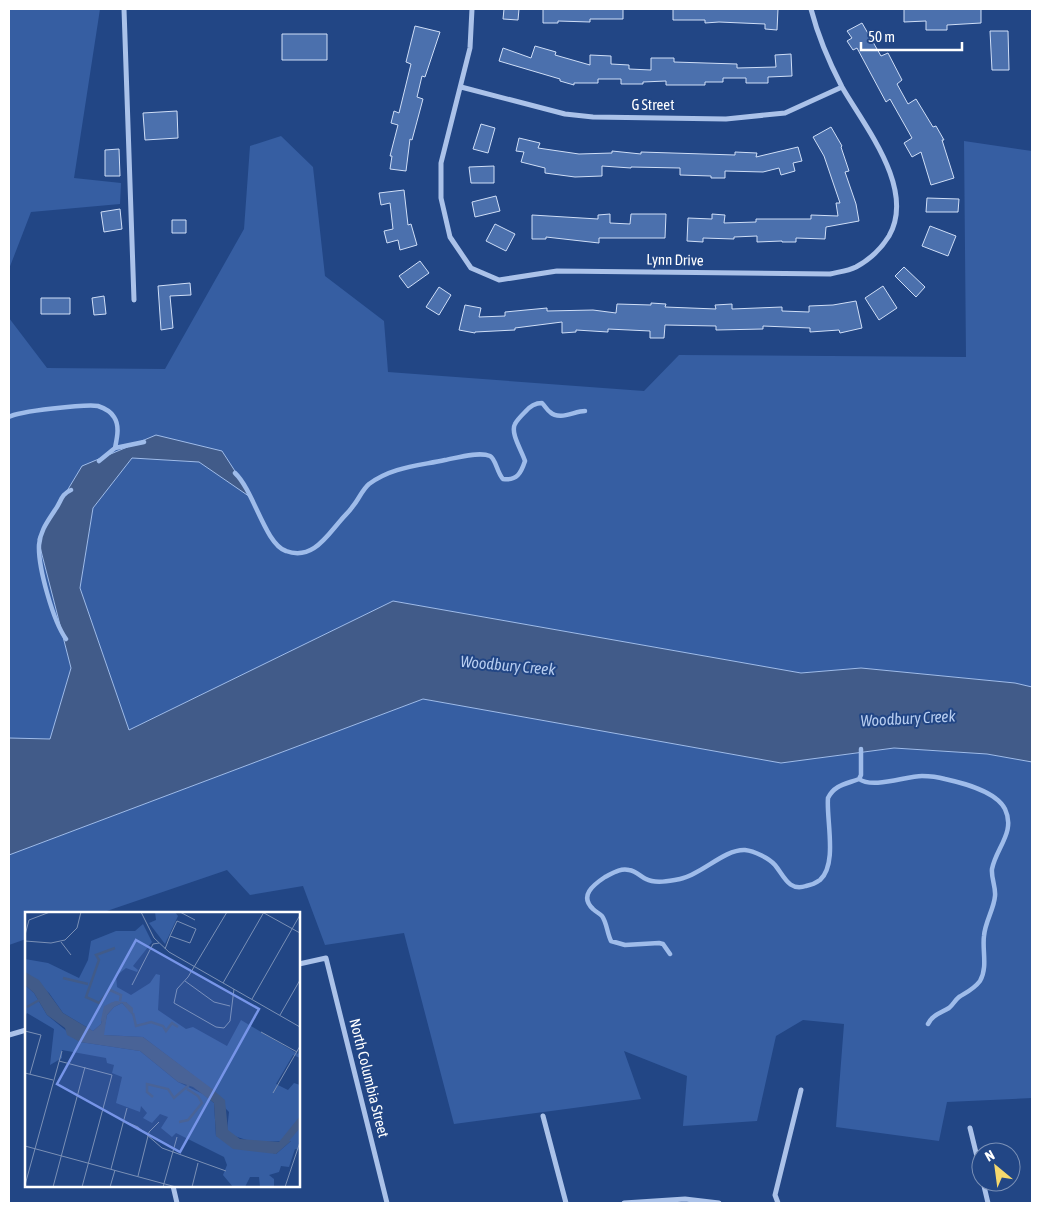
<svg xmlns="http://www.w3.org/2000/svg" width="1041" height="1212" viewBox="0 0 1041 1212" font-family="'Asap Condensed',sans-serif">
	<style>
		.green { fill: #365ea2 }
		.water { fill: #415b89; stroke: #9fbcea }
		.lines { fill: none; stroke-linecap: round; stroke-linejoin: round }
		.stream { stroke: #9fbcea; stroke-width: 4.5 }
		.building { fill: #4b70ad; stroke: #cfdef7 }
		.minor { stroke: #abc2e9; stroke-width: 5 }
		.labels { text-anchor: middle; stroke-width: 4; stroke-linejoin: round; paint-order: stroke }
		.street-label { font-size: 15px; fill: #fff; stroke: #224685 }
		.water-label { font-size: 16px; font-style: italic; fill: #b7cdf0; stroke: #224685 }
		.inset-river { fill: none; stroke: #415b89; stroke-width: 2.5 }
		.inset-road { fill: none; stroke: #7a90b6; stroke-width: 1 }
		.view { fill: #7795e8; fill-opacity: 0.15; stroke: #7795e8; stroke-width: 2.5 }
		.inset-edge { fill: none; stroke: #fff; stroke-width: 2.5 }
	</style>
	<rect width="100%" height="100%" fill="#224685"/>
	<path class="green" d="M 9,9 L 100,9 L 74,178 L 121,183 L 120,204 L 31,212 L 9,269 Z
		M 281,136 L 313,167 L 325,276 L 384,321 L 388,372 L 644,391 L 679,355 L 966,357 L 964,141 L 1032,151 L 1032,687 L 1015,683 L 861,668 L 801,673 L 393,601 L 129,730 L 80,588 L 93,508 L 132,458 L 199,462 L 252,498 L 222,451 L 156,436 L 38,539 L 71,668 L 50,739 L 9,738 L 9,318 L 47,368 L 165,369 L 244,229 L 250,146 Z
		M 423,699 L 781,763 L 894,748 L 987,754 L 1032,762 L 1032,1098 L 947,1102 L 939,1141 L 836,1127 L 844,1024 L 803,1020 L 776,1036 L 757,1121 L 683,1126 L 687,1076 L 624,1051 L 641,1099 L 454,1124 L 404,933 L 325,945 L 303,886 L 250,895 L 227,870 L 101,913 L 26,913 L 26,939 L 9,945 L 9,855 Z"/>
	<path class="water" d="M 156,435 L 222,451 L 253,499 L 199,462 L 132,458 L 93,508 L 80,588 L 129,730 L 393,601 L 801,673 L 861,668 L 1015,683 L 1032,687 L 1032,762 L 987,754 L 894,748 L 781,763 L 423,699 L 9,855 L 9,738 L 50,739 L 71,668 L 38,539 L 82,466 Z"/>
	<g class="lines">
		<path class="stream" d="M 9,417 C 18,411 87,404 98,406 C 104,408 111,412 114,417 C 120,426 117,438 115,448
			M 99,461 L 115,448 L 144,442
			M 235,473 C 254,491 265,544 286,551 C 312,561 327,536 341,520 C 345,515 350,511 353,506 C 359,499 362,490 369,484 C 392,467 417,466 445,460 C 456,458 479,451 490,456 C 496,459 497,473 503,479 C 517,481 521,473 525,461 C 522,451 510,433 515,424 C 517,420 522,415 525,412 C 530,406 535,403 542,403 C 545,406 547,410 550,412 C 560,421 574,411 585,411
			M 66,639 C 53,621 38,567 39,545 C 40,531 48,521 55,510 C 61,502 61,494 71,490
			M 859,779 L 861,775 L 861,749
			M 670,954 L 663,944 L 659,943 L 625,945 L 611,941 C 607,933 607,923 602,916 C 599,913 596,912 593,909 C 579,896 593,885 605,877 C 613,873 620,868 629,870 C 636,871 640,876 646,879 C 655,884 670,881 680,879 C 701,875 724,849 745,850 C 754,851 769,858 775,865 C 784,876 789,892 806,886 C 811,885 816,883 820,880 C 838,864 826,819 828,798 C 834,785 846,784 859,779 C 873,789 906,776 922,776 C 930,776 938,777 945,779 C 963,783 996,791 1005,809 C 1016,832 996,848 992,869 C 991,878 996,887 995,896 C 994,909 985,922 984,936 C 982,950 988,967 980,981 C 974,989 967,992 959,997 C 955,1000 953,1005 949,1008 C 941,1013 932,1015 928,1024"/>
	</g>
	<path class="building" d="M 504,9 L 519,9 L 518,20 L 503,19 Z
		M 543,9 L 623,9 L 623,19 L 590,19 L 590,22 L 558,21 L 558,23 L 543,23 Z
		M 673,9 L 778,9 L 777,30 L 765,29 L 765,24 L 719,22 L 705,23 L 705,20 L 673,20 Z
		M 904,9 L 981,9 L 981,23 L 947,25 L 947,30 L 926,30 L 926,21 L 904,22 Z
		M 862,23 L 881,56 L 888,53 L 902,80 L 897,84 L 908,104 L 916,99 L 933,127 L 936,126 L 944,140 L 942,140 L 954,178 L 931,185 L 921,152 L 912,157 L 904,143 L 912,138 L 890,99 L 886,102 L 857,48 L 853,50 L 847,41 L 852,38 L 847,31 Z
		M 415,26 L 440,32 L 425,77 L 422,76 L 417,97 L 423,99 L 412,140 L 410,139 L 406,171 L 390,169 L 392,156 L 390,156 L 398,125 L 391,123 L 394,111 L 399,113 L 411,64 L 406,62 Z
		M 990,31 L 1008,31 L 1009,70 L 992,70 Z
		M 282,34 L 327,34 L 327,60 L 282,60 Z
		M 535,46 L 556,52 L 555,55 L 590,65 L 590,55 L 611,56 L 611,64 L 629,65 L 629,69 L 651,70 L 651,58 L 674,58 L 674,62 L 737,64 L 737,68 L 776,67 L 775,55 L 791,54 L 792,76 L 768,77 L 768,83 L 746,83 L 746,78 L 723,78 L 723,82 L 705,82 L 705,85 L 666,85 L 666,81 L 643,82 L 643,84 L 621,84 L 621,79 L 598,79 L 598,83 L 574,83 L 574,85 L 560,81 L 560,79 L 499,61 L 503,48 L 531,58 Z
		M 177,111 L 178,138 L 145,140 L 143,113 Z
		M 481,124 L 495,128 L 488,153 L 473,149 Z
		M 831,127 L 842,146 L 841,147 L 849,171 L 845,172 L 856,204 L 859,221 L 826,227 L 825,239 L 796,238 L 796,242 L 782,242 L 782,241 L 757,242 L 757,236 L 734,237 L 734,239 L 703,238 L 703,242 L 687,241 L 688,218 L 712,219 L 712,214 L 725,215 L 724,223 L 756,222 L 756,219 L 811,219 L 811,215 L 838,216 L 836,203 L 840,203 L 824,156 L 813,137 Z
		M 519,138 L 540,143 L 538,148 L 579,154 L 612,153 L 612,151 L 641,154 L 641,152 L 735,155 L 735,152 L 757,153 L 756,157 L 798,147 L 802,161 L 793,163 L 795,171 L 781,175 L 779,168 L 763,172 L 725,171 L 725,178 L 711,178 L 711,176 L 680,175 L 680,168 L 631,167 L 631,168 L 602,166 L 602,176 L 575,177 L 545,173 L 545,168 L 521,162 L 524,152 L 516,151 Z
		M 119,149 L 120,176 L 105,176 L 105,150 Z
		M 494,166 L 494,183 L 471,183 L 469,167 Z
		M 404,190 L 408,225 L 411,224 L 417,245 L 400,250 L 398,240 L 387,243 L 384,231 L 393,229 L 390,203 L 381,205 L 379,193 Z
		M 496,196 L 500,211 L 475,217 L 472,202 Z
		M 927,198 L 959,199 L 958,212 L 926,212 Z
		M 120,209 L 122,229 L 104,232 L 101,212 Z
		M 610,214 L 610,223 L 630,224 L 631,214 L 666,214 L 665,238 L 599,238 L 599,243 L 546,237 L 546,239 L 532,239 L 532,215 L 598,219 L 598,215 Z
		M 172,220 L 186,220 L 186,233 L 172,233 Z
		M 495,224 L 515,234 L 506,251 L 486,241 Z
		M 930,226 L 956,236 L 948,256 L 922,246 Z
		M 420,261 L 429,273 L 408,288 L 399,276 Z
		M 904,267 L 925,287 L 916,297 L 895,276 Z
		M 190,283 L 191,295 L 170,296 L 173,328 L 161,330 L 158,286 Z
		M 883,286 L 897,308 L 879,320 L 865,298 Z
		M 439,287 L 451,295 L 439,315 L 426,307 Z
		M 104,296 L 106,314 L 94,315 L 92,298 Z
		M 41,298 L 70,298 L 70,314 L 41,314 Z
		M 856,301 L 862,328 L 840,333 L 839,330 L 810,332 L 810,328 L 763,326 L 763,329 L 716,330 L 716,326 L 665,325 L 664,338 L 650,338 L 650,331 L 608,329 L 608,332 L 576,330 L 576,332 L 562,333 L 562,322 L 515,328 L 515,330 L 475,332 L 475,333 L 459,330 L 465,305 L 481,308 L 479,317 L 505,316 L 505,312 L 547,308 L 547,311 L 593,310 L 616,313 L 617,304 L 651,305 L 651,303 L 666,304 L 665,307 L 716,309 L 715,305 L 732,304 L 732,309 L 782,307 L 782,311 L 809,312 L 809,306 L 833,305 Z"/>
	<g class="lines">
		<path class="minor" d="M 124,9 L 134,300
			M 472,9 L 470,48 L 441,163 L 441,198 L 450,237 L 471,268 L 499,280 L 557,271 L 830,274 C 838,272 848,271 856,267 C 869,260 881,249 889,236 C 916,189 865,127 842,87 C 829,62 818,36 811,9
			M 461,87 L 565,114 L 593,117 L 726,119 L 785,113 L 842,87
			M 299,964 L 326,958 L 387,1203
			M 9,1035 L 26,1030
			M 543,1116 L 566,1203
			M 970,1128 L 981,1173
			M 983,1182 L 988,1203
			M 173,1186 L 177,1203
			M 624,1203 L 685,1199 L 719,1203
			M 778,1203 L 775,1195 L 801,1090"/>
	</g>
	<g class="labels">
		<g class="street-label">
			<text x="653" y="110">G Street</text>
			<text transform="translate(675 260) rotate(1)" y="5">Lynn Drive</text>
			<text transform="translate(369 1078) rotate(76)" y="5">North Columbia Street</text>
		</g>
		<g class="water-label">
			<text transform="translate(508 665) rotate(5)" y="6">Woodbury Creek</text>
			<text transform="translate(908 718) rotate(-3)" y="6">Woodbury Creek</text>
		</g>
	</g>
	<g transform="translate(25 912)">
		<rect width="275" height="275" fill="#224685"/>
		<path d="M 130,0 L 150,0 L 153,4 L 140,32 L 124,11 L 131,8 ZM 118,12 L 127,30 L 108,54 L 113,58 L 112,60 L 101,56 L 91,64 L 92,75 L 106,83 L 125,71 L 131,62 L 135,63 L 133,98 L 161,117 L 168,115 L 202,134 L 216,108 L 273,142 L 275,138 L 275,146 L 268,143 L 251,172 L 263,178 L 269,171 L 275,173 L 275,238 L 270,237 L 264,255 L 256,254 L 254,260 L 244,263 L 249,267 L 249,274 L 235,275 L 234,265 L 225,265 L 220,275 L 208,275 L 198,263 L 202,253 L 199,245 L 151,221 L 147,225 L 136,216 L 143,205 L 135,202 L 127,211 L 118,206 L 122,201 L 116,194 L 115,200 L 91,191 L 97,165 L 87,161 L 89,153 L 82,151 L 81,146 L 37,138 L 37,146 L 25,153 L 29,117 L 2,101 L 0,104 L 0,73 L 9,81 L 22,103 L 55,130 L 115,139 L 153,170 L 178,182 L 189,191 L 191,224 L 251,242 L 266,229 L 228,230 L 209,224 L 202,218 L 204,200 L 169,164 L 118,125 L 78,123 L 82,103 L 89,95 L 97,91 L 108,102 L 101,90 L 80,95 L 76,112 L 68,119 L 38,101 L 24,81 L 0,60 L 0,47 L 23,51 L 54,66 L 63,48 L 66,29 L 91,19 L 110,19 Z" fill="#365ea2"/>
		<path d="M 0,60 L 14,68 L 38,101 L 68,119 L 76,112 L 80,95 L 90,89 L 101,90 L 108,96 L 108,104 L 97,91 L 89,95 L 82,103 L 79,123 L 118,125 L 186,176 L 200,188 L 203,218 L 215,227 L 254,230 L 275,204 L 275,216 L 264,229 L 266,229 L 251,242 L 208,237 L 191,224 L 189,191 L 168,175 L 153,170 L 115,139 L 55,130 L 42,123 L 40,116 L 22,103 L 9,81 L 0,73 Z" fill="#415b89"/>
		<path class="inset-river" d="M 90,36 L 71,43 L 74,48 L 61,85 L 74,91 L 85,78 L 96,83 L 95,89M 38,66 L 63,72M 2,95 L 16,87M 108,101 L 111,114 L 126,110 L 138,114 L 141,119 L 147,111 L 153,115M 77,109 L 80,95 L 88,91M 128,185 L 122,180 L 122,172 L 143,177 L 149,186 L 164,173M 154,210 L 163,208 L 177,191 L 173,184 L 162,177"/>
		<path class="inset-road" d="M 116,0 L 129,26 L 144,40 L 275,115M 155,0 L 170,8M 202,0 L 163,65 L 152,77 L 149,91 L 191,115 L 199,116 L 205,109 L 209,77M 239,1 L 275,21M 0,23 L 4,8 L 25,0M 0,29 L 26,31 L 40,28 L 52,16 L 56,0M 36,30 L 46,43M 140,37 L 145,24 L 152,9 L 171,17 L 165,31 L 145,24M 160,69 L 189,90 L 205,94M 198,71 L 239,0M 107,73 L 128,32 L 134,31M 227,87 L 275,3M 255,103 L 275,68M 0,119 L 16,123 L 5,162M 236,120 L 272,140M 34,149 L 87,163 L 57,275M 0,161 L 28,168M 248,181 L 275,134M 99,209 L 113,215 L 137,236 L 201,259M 0,234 L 151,275M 86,257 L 102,196M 113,264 L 124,220 L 134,210M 0,273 L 37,139M 28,275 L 60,155M 85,275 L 90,258M 138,275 L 152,225M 167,275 L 173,251M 260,275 L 275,230"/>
		<path class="view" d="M 111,28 L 234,97 L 155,240 L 32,172 Z"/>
		<rect width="275" height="275" class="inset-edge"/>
	</g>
	<rect width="1041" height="1212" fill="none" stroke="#ffffff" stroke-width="20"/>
	<g transform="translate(996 1167) rotate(331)"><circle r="24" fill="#224685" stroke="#7a90b6"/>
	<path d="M0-4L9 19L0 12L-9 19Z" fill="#f5d86d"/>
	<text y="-8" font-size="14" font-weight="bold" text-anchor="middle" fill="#ffffff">N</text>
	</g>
	<path d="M861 42v8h101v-8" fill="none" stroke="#ffffff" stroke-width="2.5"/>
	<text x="868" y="42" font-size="15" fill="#ffffff" stroke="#224685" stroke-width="4" paint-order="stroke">50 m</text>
</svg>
